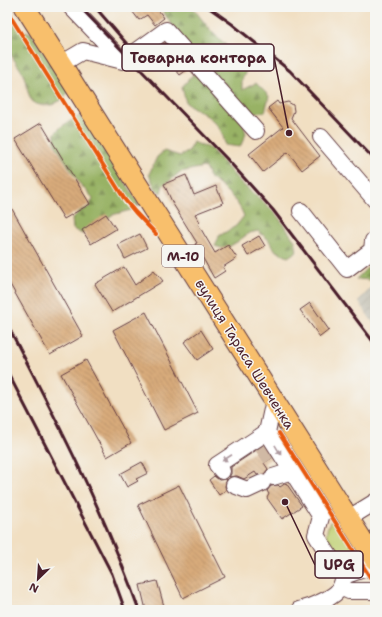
<svg xmlns="http://www.w3.org/2000/svg" width="382" height="617" viewBox="0 0 382 617" font-family="'Shantell Sans',sans-serif">
	<style>
		.industrial { fill: url(#industrial-furrows) }
		.green { fill: #c0d073; stroke: #85784f }
		.forest { fill: url(#forest-firs); stroke: #716848 }
		.building { fill: url(#building-back-hatch) }
		.lines { fill: none; stroke-linecap: round; stroke-linejoin: round }
		.minor-tunnel { stroke: #d0b9a4; stroke-width: 16; stroke-dasharray: 16 8; stroke-linecap: butt }
		.minor-casing { stroke: #633c42; stroke-width: 18 }
		.major-casing { stroke: #633c42; stroke-width: 22 }
		.minor { stroke: #fff; stroke-width: 16 }
		.major { stroke: #f8bf6c; stroke-width: 20 }
		.rail { stroke: #4a1f2b; stroke-width: 3 }
		.cycleway-casing { stroke: #f6f6f2; stroke-width: 6 }
		.cycleway { stroke: #e8590c; stroke-width: 4 }
		.oneway { fill: #ae9aa0 }
		.labels { text-anchor: middle; stroke-width: 3; stroke-linejoin: round; paint-order: stroke }
		.shield { fill: #f6f6f2; stroke: #7e6067; stroke-width: 1 }
		.shield-label { font-size: 13px; font-weight: bold; fill: #4a1f2b }
		.street-label { font-size: 14px; fill: #4a1f2b; stroke: #f6f6f2 }
		.leader { fill: none; stroke: #4a1f2b; stroke-width: 1.5 }
		.callout-dot { fill: #4a1f2b; stroke: #f6f6f2; stroke-width: 1.5 }
		.callout { fill: #f6f6f2; stroke: #4a1f2b; stroke-width: 1.5 }
		.callout-label { font-size: 15px; text-anchor: middle; font-weight: bold; fill: #4a1f2b }
	</style>
	<defs>
		<pattern id="industrial-furrows" width="10" height="10" patternUnits="userSpaceOnUse"><rect width="10" height="10" fill="#c7c4b8"/><path d="M-1 1l2-2M0 10L10 0M9 11l2-2" fill="none" stroke="#aca89e"/></pattern>
		<pattern id="forest-firs" width="22" height="20" patternUnits="userSpaceOnUse"><rect width="22" height="20" fill="#98b265"/><path d="M5 1l3.5 6h-7zM16 11l3.5 6h-7z" fill="#7e9053"/></pattern>
		<pattern id="building-back-hatch" width="6" height="6" patternUnits="userSpaceOnUse"><rect width="6" height="6" fill="#d8ab7b"/><path d="M-1 5l2 2M0 0l6 6M5-1l2 2" fill="none" stroke="#b18b65"/></pattern>
	</defs>
	<rect width="100%" height="100%" fill="#f6f6f2"/>
	<filter id="ink" filterUnits="userSpaceOnUse"><feTurbulence type="fractalNoise" baseFrequency=".025" numOctaves="2"/><feDisplacementMap in="SourceGraphic" scale="8" xChannelSelector="R" yChannelSelector="G"/><feConvolveMatrix kernelMatrix="1 2 1 2 8 2 1 2 1" color-interpolation-filters="sRGB"/></filter>
	<filter id="wash" filterUnits="userSpaceOnUse"><feTurbulence type="fractalNoise" baseFrequency=".012" numOctaves="4" result="noise"/><feDisplacementMap in="SourceGraphic" scale="16" xChannelSelector="R" yChannelSelector="G"/><feGaussianBlur stdDeviation="0.9" result="paint"/><feColorMatrix in="noise" values="0 0 0 0 0 0 0 0 0 0 0 0 0 0 0 0 0 1.4 0 .05"/><feComposite in="paint" operator="in"/></filter>
	<g filter="url(#wash)">
		<rect width="100%" height="100%" fill="#f1dfc2"/>
		<path class="industrial" d="M 375,284 L 375,326 L 358,301 Z"/>
		<path class="green" d="M 336,520 L 362,560 L 359,563 C 342,563 323,549 327,531 C 327,528 329,525 330,522 Z"/>
		<path class="forest" d="M 160,7 L 192,7 L 212,32 L 248,66 L 242,80 L 242,90 L 256,83 L 269,96 L 265,112 L 247,114 L 242,119 L 246,134 L 240,147 L 225,145 C 222,121 205,115 186,103 L 182,87 L 196,71 L 175,29 Z
			M 7,13 L 18,28 L 31,33 L 69,91 L 63,99 L 52,105 L 40,105 L 34,103 L 30,98 L 23,73 L 7,49 Z
			M 79,116 L 87,122 L 140,205 L 131,210 L 112,215 L 93,229 L 82,234 L 73,229 L 72,219 L 80,211 L 89,207 L 93,198 L 79,183 L 55,144 L 55,133 L 62,126 Z
			M 193,142 L 211,149 L 241,183 L 269,207 L 278,217 L 295,241 L 297,251 L 288,257 L 276,251 L 268,239 L 258,231 L 249,233 L 237,242 L 225,249 L 215,246 L 219,236 L 236,226 L 244,216 C 238,199 222,187 208,176 L 208,172 L 204,167 L 180,172 L 172,179 L 163,185 L 161,193 L 155,188 L 149,174 L 157,157 L 164,151 L 180,156 L 188,152 Z
			M 375,264 L 375,279 L 371,280 L 356,279 L 366,269 Z"/>
		<g id="blocks">
			<path class="building" d="M 129,7 L 156,7 L 164,18 L 155,25 L 147,15 L 139,20 Z
				M 165,43 L 188,69 L 180,75 L 158,48 Z
				M 277,101 L 279,104 L 288,102 L 293,105 L 294,111 L 291,118 L 320,156 L 302,170 L 288,152 L 263,172 L 249,154 L 283,127 L 268,108 Z
				M 41,123 L 90,204 L 64,219 L 15,139 Z
				M 186,175 L 194,195 L 216,186 L 223,203 L 195,214 L 200,222 L 198,224 L 215,253 L 228,245 L 237,258 L 223,267 L 225,271 L 214,278 L 195,244 L 197,243 L 173,204 L 164,184 Z
				M 7,200 L 83,336 L 50,355 L 7,279 Z
				M 106,214 L 116,229 L 91,244 L 82,230 Z
				M 140,234 L 147,248 L 125,259 L 118,245 Z
				M 259,236 L 265,246 L 248,256 L 242,246 Z
				M 124,267 L 135,285 L 154,270 L 163,281 L 112,312 L 95,284 Z
				M 310,303 L 329,330 L 320,337 L 300,310 Z
				M 146,312 L 198,413 L 164,430 L 113,330 Z
				M 201,330 L 213,349 L 197,360 L 184,342 Z
				M 86,360 L 131,443 L 107,457 L 61,374 Z
				M 264,445 L 272,458 L 264,463 L 268,469 L 264,474 L 257,475 L 255,472 L 244,479 L 237,476 L 229,477 L 231,474 L 231,467 Z
				M 142,462 L 148,473 L 136,479 L 138,481 L 127,487 L 120,474 Z
				M 214,476 L 219,480 L 227,479 L 225,486 L 226,490 L 219,495 L 209,480 Z
				M 286,483 L 302,506 L 282,519 L 267,498 L 269,494 L 267,491 L 271,486 L 278,485 L 280,487 Z
				M 179,485 L 225,577 L 183,598 L 138,505 Z
				M 157,581 L 165,610 L 146,610 L 140,585 Z"/>
		</g>
	</g>
	<g filter="url(#ink)">
		<use href="#blocks" fill-opacity="0" stroke="#633c42" stroke-width="1"/>
		<g class="lines">
			<path class="minor-tunnel" d="M 262,446 L 271,459"/>
			<defs>
				<path id="minor" d="M 71,7 L 123,61
					M 61,64 L 83,51 L 123,61 L 166,30 L 256,131
					M 321,137 L 375,200
					M 301,211 L 347,269 L 372,250 L 373,241 L 375,240
					M 274,400 L 267,432 L 321,517 L 316,535 L 332,560 L 344,576 L 375,565
					M 222,471 L 217,465 L 267,432
					M 273,477 L 292,471
					M 234,485 L 247,490 L 262,483
					M 349,518 L 375,502
					M 341,587 L 349,591 L 375,591
					M 299,610 C 310,607 335,598 340,588 C 342,585 343,580 344,576"/>
				<path id="major" d="M 25,7 L 375,560"/>
			</defs>
			<use href="#minor" class="minor-casing"/>
			<use href="#major" class="major-casing"/>
			<use href="#minor" class="minor"/>
			<use href="#major" class="major"/>
			<path class="rail" d="M 80,7 L 226,158 L 273,210 L 375,344
				M 95,7 L 127,44
				M 208,7 L 232,24 L 290,71 L 375,160
				M 7,324 C 55,417 104,511 139,610
				M 7,371 L 112,574 L 125,610"/>
			<defs>
				<path id="cycleway" d="M 7,11 L 125,200 L 135,212 L 156,234
					M 279,433 L 375,585"/>
			</defs>
			<use href="#cycleway" class="cycleway-casing"/>
			<use href="#cycleway" class="cycleway"/>
		</g>
		<defs><path id="oneway-solid" d="M-6-.8H1V-3.2L6.5 0L1 3.2V.8H-6Z"/></defs>
		<g class="oneway">
			<use href="#oneway-solid" transform="translate(278 450) rotate(59)"/>
			<use href="#oneway-solid" transform="translate(227 458) rotate(147)"/>
		</g>
	</g>
	<g class="labels">
		<rect class="shield" x="162" y="245" width="42" height="22" rx="3"/>
		<g class="shield-label">
			<text x="183" y="261">М-10</text>
		</g>
		<g class="street-label">
			<text transform="translate(245 354) rotate(58)" y="5">вулиця Тараса Шевченка</text>
		</g>
	</g>
	<path class="leader" d="M289 133L274 57M285 502L315 565"/>
	<g class="callout-dot">
		<circle cx="289" cy="133" r="4"/>
		<circle cx="285" cy="502" r="4"/>
	</g>
	<g class="callout">
		<rect x="122" y="44" width="152" height="27" rx="4"/>
		<rect x="315" y="551" width="48" height="27" rx="4"/>
	</g>
	<g class="callout-label">
		<text x="198" y="63">Товарна контора</text>
		<text x="339" y="570">UPG</text>
	</g>
	<rect width="382" height="617" fill="none" stroke="#f6f6f2" stroke-width="24"/>
	<g transform="translate(38 579) rotate(205)" stroke="#f6f6f2" stroke-width="3" paint-order="stroke">
	<path d="M0-3L7 15L0 10L-7 15Z" fill="#4a1f2b"/>
	<text y="-6" font-size="11" font-weight="bold" text-anchor="middle" fill="#4a1f2b">N</text>
	</g>
</svg>
